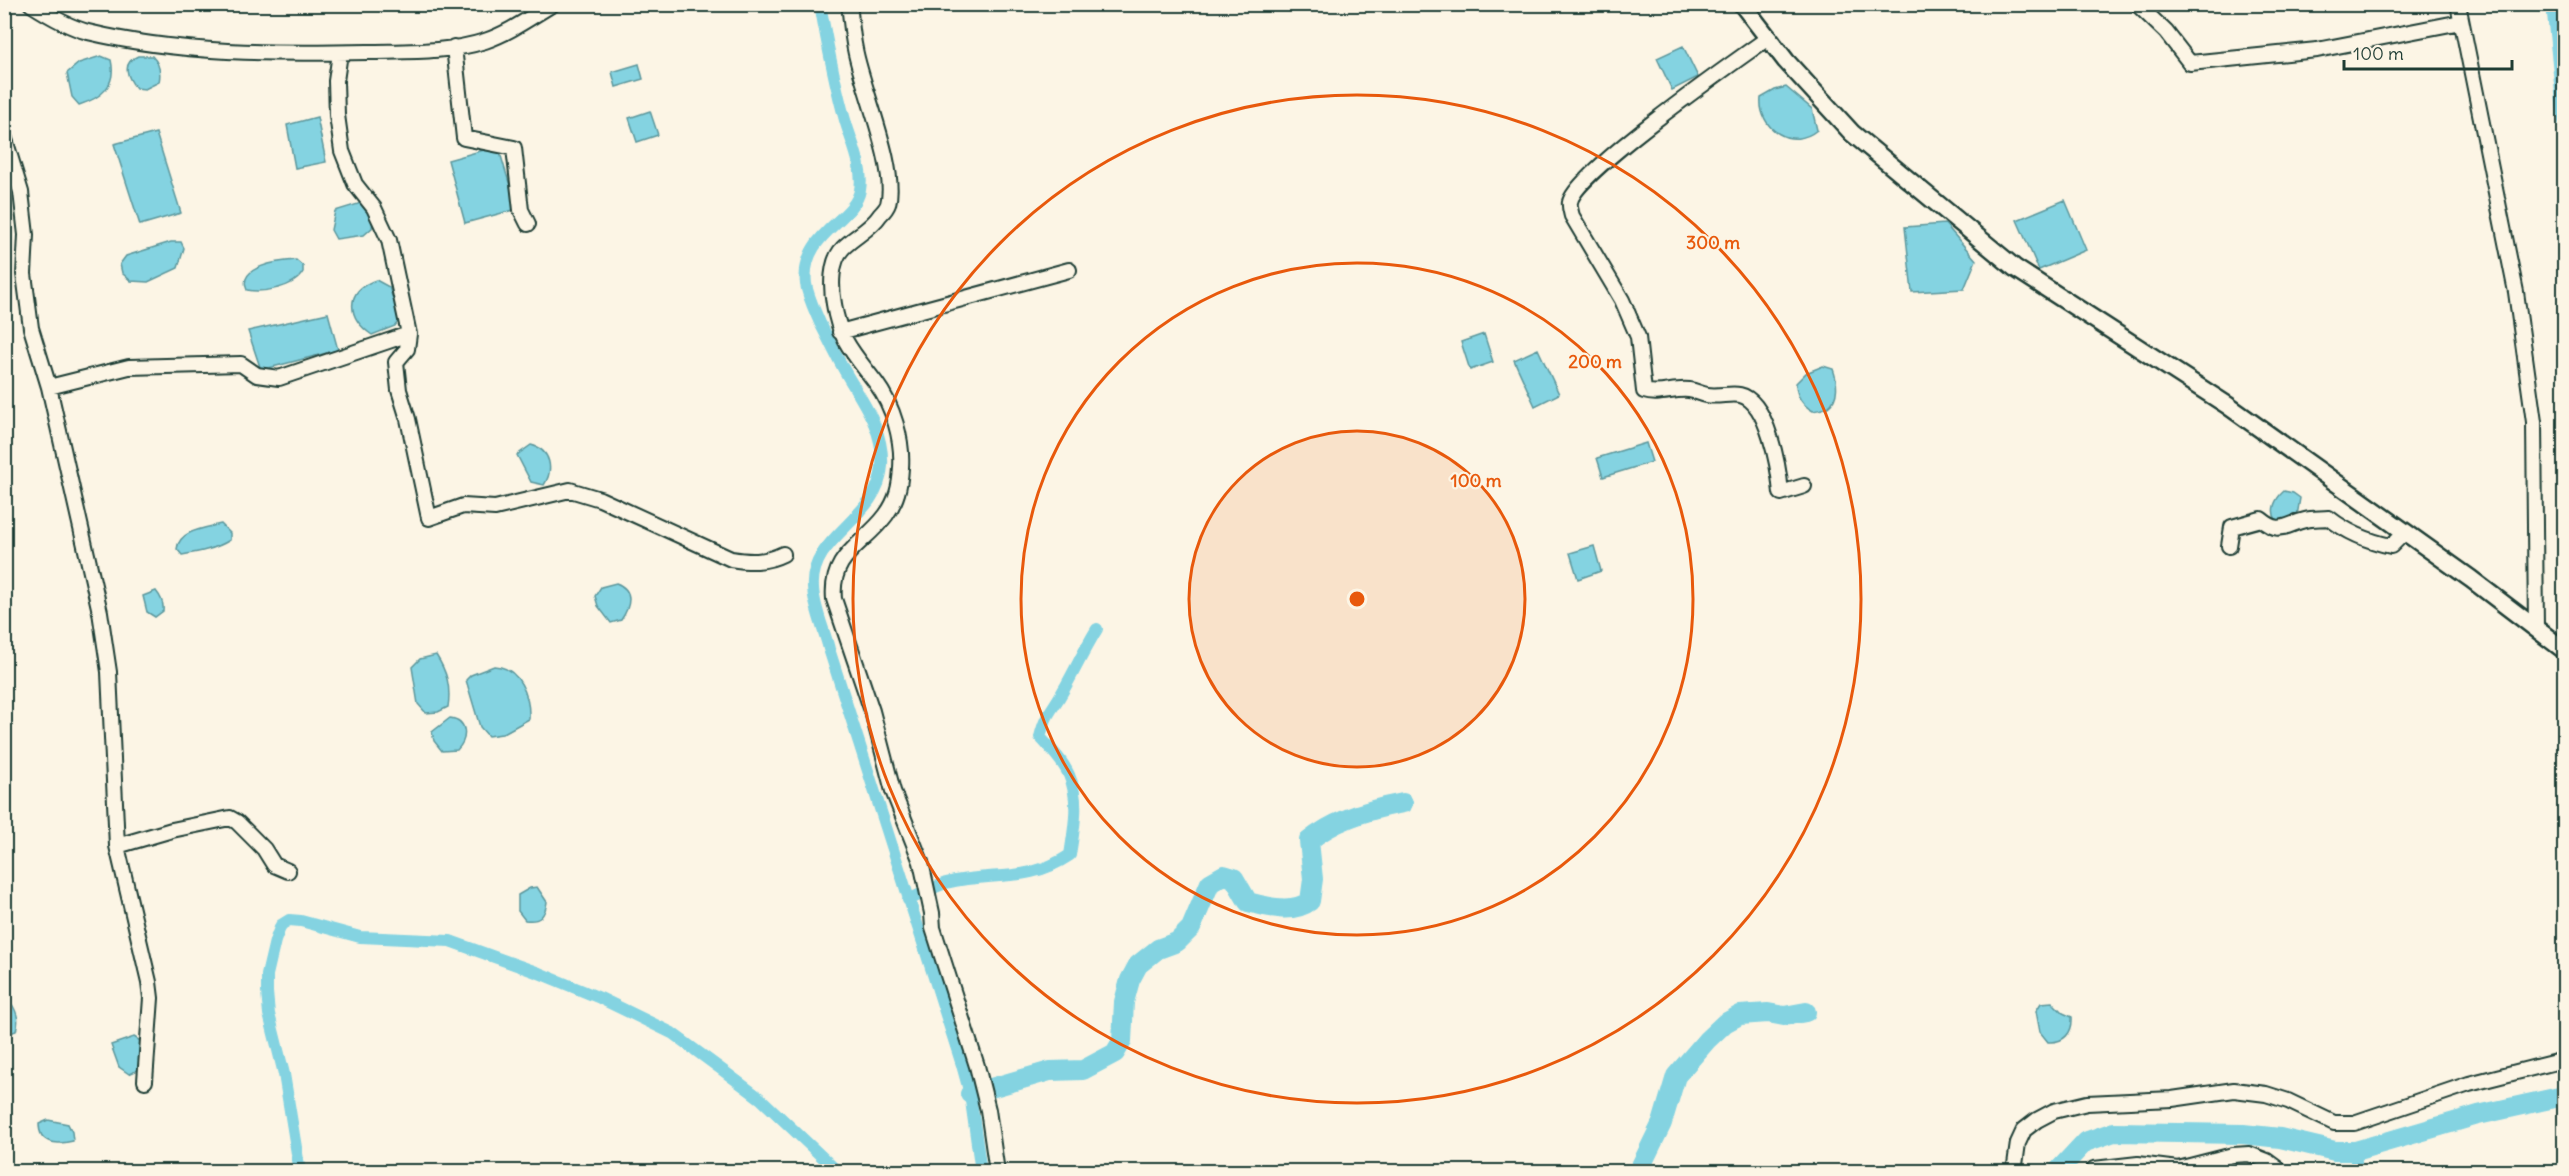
<svg xmlns="http://www.w3.org/2000/svg" width="2569" height="1176" viewBox="0 0 2569 1176" font-family="Delius,sans-serif">
	<style>
		.water { fill: #84d3e1; stroke: #5c979c; stroke-width: 1.5 }
		.lines { fill: none; stroke-linecap: round; stroke-linejoin: round }
		.canal { stroke: #84d3e1; stroke-width: 12 }
		.river { stroke: #84d3e1; stroke-width: 20 }
		.minor-casing { stroke: #1f3d34; stroke-width: 18 }
		.tertiary-casing { stroke: #1f3d34; stroke-width: 21 }
		.minor { stroke: #fcf5e5; stroke-width: 14 }
		.tertiary { stroke: #fcf5e5; stroke-width: 16 }
		.ring { fill: none; stroke: #e8590c; stroke-width: 3 }
		.centre { fill: #e8590c; stroke: #fcf5e5; stroke-width: 3 }
		.ring-label { font-size: 18px; text-anchor: middle; font-weight: bold; fill: #e8590c; stroke: #fcf5e5; stroke-width: 4.5; stroke-linejoin: round; paint-order: stroke }
	</style>
	<rect width="100%" height="100%" fill="#fcf5e5"/>
	<filter id="ink" filterUnits="userSpaceOnUse"><feTurbulence type="fractalNoise" baseFrequency=".0167" numOctaves="2"/><feDisplacementMap in="SourceGraphic" scale="12" xChannelSelector="R" yChannelSelector="G"/><feConvolveMatrix kernelMatrix="1 2 1 2 8 2 1 2 1" color-interpolation-filters="sRGB"/></filter>
	<g filter="url(#ink)">
		<path class="water" d="M 1683,46 L 1698,77 L 1672,90 L 1657,58 Z
			M 101,56 L 111,60 C 117,86 101,98 79,105 L 72,97 L 67,73 L 79,63 Z
			M 138,56 L 152,56 C 159,63 161,73 159,82 L 145,89 L 136,88 C 127,77 121,63 138,56 Z
			M 639,64 L 643,79 L 616,87 L 612,72 Z
			M 1786,87 L 1812,109 L 1817,130 C 1792,151 1758,129 1761,98 L 1775,90 Z
			M 650,111 L 658,135 L 637,142 L 629,118 Z
			M 317,117 L 326,162 L 295,168 L 287,125 Z
			M 156,133 L 181,213 L 140,225 L 114,144 Z
			M 498,146 L 517,209 L 465,223 L 448,160 Z
			M 2065,200 L 2086,250 L 2039,270 L 2017,220 Z
			M 361,203 L 373,219 L 372,228 L 364,235 L 336,239 L 331,230 L 335,211 Z
			M 1945,224 L 1976,260 L 1964,289 L 1912,292 L 1905,227 Z
			M 171,242 L 181,242 L 184,248 L 178,268 L 148,282 L 131,281 L 122,273 L 120,264 L 126,256 Z
			M 296,260 L 303,266 L 303,272 C 294,288 264,293 247,290 C 236,266 280,261 296,260 Z
			M 376,280 L 389,287 L 400,319 L 395,326 L 372,335 C 347,318 344,291 376,280 Z
			M 328,313 L 338,350 L 261,370 L 248,331 Z
			M 1484,334 L 1493,362 L 1470,370 L 1461,342 Z
			M 1538,349 L 1559,394 L 1535,406 L 1514,360 Z
			M 1823,366 L 1833,369 C 1837,380 1840,398 1828,407 C 1825,409 1817,410 1813,411 C 1802,405 1796,396 1796,383 L 1806,373 Z
			M 1646,443 L 1652,462 L 1603,477 L 1597,458 Z
			M 531,445 C 551,450 554,470 544,485 L 531,482 L 517,455 Z
			M 2284,491 L 2293,493 L 2300,498 L 2297,516 L 2283,522 L 2276,520 C 2270,510 2275,499 2284,491 Z
			M 221,524 L 230,533 L 230,540 C 216,549 199,552 182,555 L 177,549 C 179,530 206,528 221,524 Z
			M 1594,546 L 1601,571 L 1578,579 L 1570,553 Z
			M 616,583 C 635,590 630,607 621,620 L 611,623 L 598,606 L 595,596 L 601,587 Z
			M 156,591 C 161,597 164,603 163,611 L 155,617 L 147,612 L 143,596 Z
			M 436,655 C 447,672 451,687 448,707 L 438,712 L 426,713 L 418,704 L 412,667 L 420,659 Z
			M 494,666 C 520,667 530,697 529,719 L 502,734 L 488,736 L 480,727 L 466,680 L 471,675 Z
			M 450,718 C 468,720 468,739 457,750 L 442,751 L 434,741 L 432,732 Z
			M 537,887 L 547,902 C 545,916 540,922 525,920 L 518,911 L 518,895 L 530,888 Z
			M 2052,1002 L 2063,1013 L 2072,1017 C 2073,1033 2064,1043 2048,1042 L 2040,1032 L 2036,1011 L 2041,1003 Z
			M 5,1005 L 13,1006 C 18,1015 19,1021 16,1031 L 5,1035 Z
			M 134,1037 L 142,1042 L 145,1067 L 129,1074 L 119,1067 L 111,1045 Z
			M 48,1120 L 68,1124 L 72,1132 L 73,1141 C 56,1145 39,1144 39,1124 Z"/>
		<g class="lines">
			<path class="canal" d="M 820,4 C 827,43 834,82 845,120 C 851,141 864,167 860,190 C 855,221 800,233 806,284 C 808,297 815,311 820,323 C 829,340 837,358 847,375 C 864,404 884,431 882,466 C 879,519 809,536 813,588 C 814,608 824,629 829,649 L 962,1065 L 970,1094 L 981,1172
				M 2552,4 L 2564,122
				M 908,900 C 920,895 933,887 946,883 C 993,871 1027,884 1070,855 C 1074,829 1080,800 1069,775 C 1063,761 1050,748 1040,737 C 1046,713 1052,711 1063,691 C 1075,670 1084,650 1097,629
				M 2355,1151 L 2357,1172
				M 300,1172 L 284,1074 L 269,1014 L 267,992 L 267,975 L 275,941 L 281,925 L 289,920 L 301,921 L 360,937 L 450,941 L 539,973 L 600,998 L 672,1033 L 721,1069 L 761,1099 L 838,1172"/>
			<path class="river" d="M 970,1094 L 1050,1071 L 1083,1070 L 1115,1053 L 1122,1041 L 1124,1002 L 1130,980 L 1138,965 L 1158,949 L 1177,942 L 1191,928 L 1210,883 L 1224,875 L 1234,878 L 1248,902 C 1267,907 1293,914 1310,901 L 1313,879 L 1309,841 C 1335,819 1371,809 1403,803
				M 1638,1172 L 1662,1123 L 1676,1076 L 1707,1040 L 1725,1023 L 1740,1015 L 1768,1013 L 1784,1016 L 1806,1012
				M 2057,1172 L 2085,1142 L 2114,1132 L 2243,1134 L 2280,1138 L 2335,1151 L 2355,1151 L 2478,1115 L 2564,1096"/>
			<defs>
				<path id="minor" d="M 31,4 C 48,15 68,27 88,32 C 179,54 275,54 368,52 C 406,51 448,53 485,41 C 509,33 531,17 553,4
					M 849,4 C 851,19 852,35 855,49 C 862,88 898,169 888,204 C 887,207 883,212 880,215 C 871,229 855,236 843,248 C 830,261 831,288 834,304 C 839,340 855,355 876,383 C 893,406 903,439 901,468 C 900,486 897,500 886,515 C 863,546 830,554 834,599 L 872,711 L 893,791 L 921,862 L 932,913 L 933,928 L 977,1066 L 988,1110 L 997,1172
					M 2137,4 L 2166,32 L 2190,63 L 2317,50 L 2461,22
					M 2458,4 L 2516,292 L 2534,422 L 2536,629
					M 1768,38 C 1737,60 1575,173 1570,202 C 1569,206 1571,212 1572,216 L 1622,300 L 1638,337 L 1644,391 C 1659,396 1674,388 1689,390 C 1696,391 1701,394 1707,395 C 1718,397 1730,393 1740,395 C 1768,401 1779,469 1781,493 L 1804,486
					M 454,47 L 464,138 L 514,148 L 521,210 L 528,224
					M 340,53 L 336,81 L 337,115 L 342,151 L 355,184 L 374,208 L 389,240 L 409,334 L 407,349 L 396,362 L 399,390 L 408,419 L 429,518 L 463,506 L 495,508 L 570,490 L 600,499 L 731,559 C 749,562 765,563 783,554
					M 4,136 L 21,192 L 26,235 L 24,274 L 31,328 L 49,387 L 100,612 L 109,672 L 117,846 L 149,982 L 151,998 L 145,1081
					M 840,332 L 1069,270
					M 49,387 L 129,367 L 241,364 L 257,375 L 279,378 L 409,334
					M 2229,546 L 2232,527 L 2261,519 C 2280,535 2285,525 2305,520 C 2313,518 2321,519 2329,518 C 2348,533 2367,541 2391,546 L 2405,532
					M 117,846 L 172,830 L 230,818 L 237,822 L 264,849 L 274,865 L 288,871
					M 2014,1172 L 2018,1143 L 2024,1130 L 2037,1120 L 2054,1111 L 2087,1103 L 2172,1099 L 2234,1090 L 2266,1094 L 2288,1101 L 2334,1123 L 2354,1123 L 2469,1084 L 2564,1060
					M 2092,1172 L 2094,1169 L 2138,1164 L 2178,1169 L 2233,1155 L 2249,1154 L 2267,1161 L 2282,1172"/>
				<path id="tertiary" d="M 1742,4 L 1786,61 L 1852,133 L 2015,268 L 2227,405 L 2471,579 L 2564,650"/>
			</defs>
			<use href="#minor" class="minor-casing"/>
			<use href="#tertiary" class="tertiary-casing"/>
			<use href="#minor" class="minor"/>
			<use href="#tertiary" class="tertiary"/>
		</g>
	</g>
	<circle cx="1357" cy="599" r="168" fill="#e8590c" fill-opacity=".12"/>
	<g class="ring">
		<circle cx="1357" cy="599" r="168"/>
		<circle cx="1357" cy="599" r="336"/>
		<circle cx="1357" cy="599" r="504"/>
	</g>
	<circle cx="1357" cy="599" r="9" class="centre"/>
	<g class="ring-label">
		<text x="1713" y="249">300 m</text>
		<text x="1595" y="368">200 m</text>
		<text x="1476" y="487">100 m</text>
	</g>
	<rect width="2569" height="1176" fill="none" stroke="#fcf5e5" stroke-width="24"/>
	<rect x="12" y="12" width="2545" height="1152" fill="none" stroke="#1f3d34" stroke-width="2" filter="url(#ink)"/>
	<path d="M2344 60v9h168v-9" fill="none" stroke="#1f3d34" stroke-width="3"/>
	<text x="2353" y="60" font-size="18" fill="#1f3d34" stroke="#fcf5e5" stroke-width="4.5" paint-order="stroke">100 m</text>
</svg>
